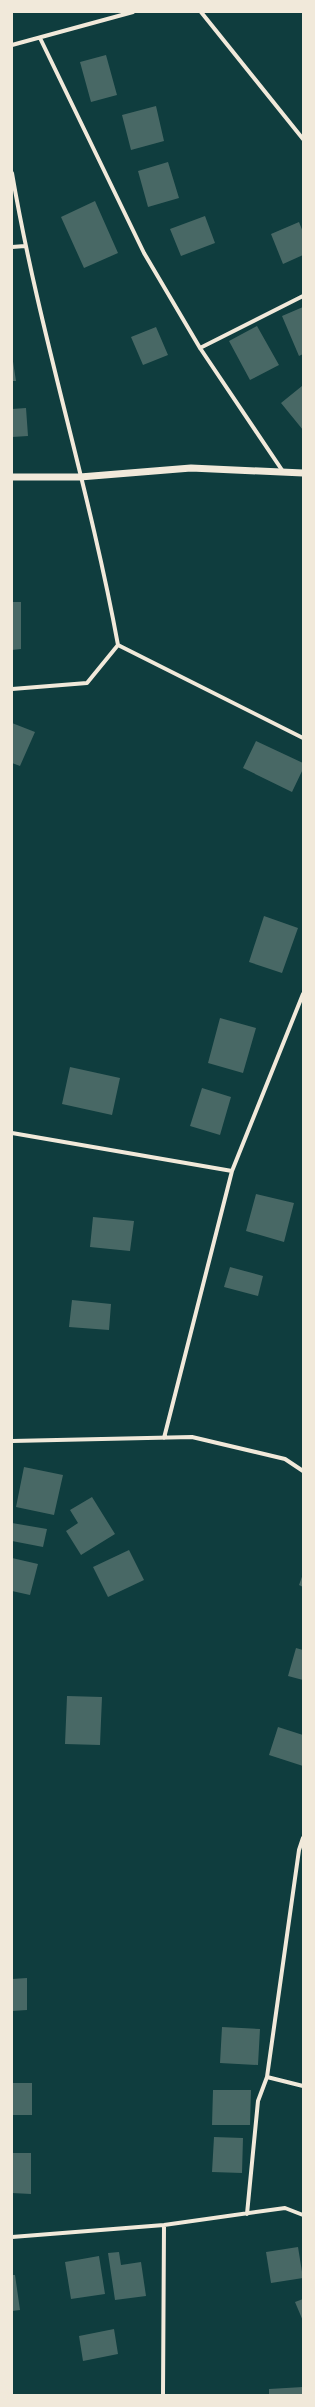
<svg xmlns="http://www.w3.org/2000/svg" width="315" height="2407" viewBox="0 0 315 2407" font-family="Quicksand,sans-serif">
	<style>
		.building { fill: #486865 }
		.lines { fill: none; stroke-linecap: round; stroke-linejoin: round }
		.minor { stroke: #f1e9da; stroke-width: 4 }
		.tertiary { stroke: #f1e9da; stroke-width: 7 }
	</style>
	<rect width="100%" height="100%" fill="#0f3d3e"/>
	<path class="building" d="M 106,55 L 117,95 L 91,102 L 80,62 Z
		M 156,106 L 164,141 L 131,150 L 122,115 Z
		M 168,162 L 179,198 L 148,207 L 138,171 Z
		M 95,201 L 118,253 L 84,268 L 61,217 Z
		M 205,216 L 215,243 L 181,256 L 170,229 Z
		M 299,222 L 303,232 L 303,255 L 283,264 L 271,234 Z
		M 303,307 L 303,354 L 299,356 L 282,316 Z
		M 257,326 L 279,365 L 250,380 L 229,341 Z
		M 156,327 L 168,355 L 143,365 L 131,337 Z
		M 12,355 L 16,381 L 12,381 Z
		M 302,386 L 303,388 L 303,430 L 281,403 Z
		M 26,408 L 28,436 L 12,437 L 12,409 Z
		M 12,602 L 21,602 L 21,649 L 12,650 Z
		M 12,723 L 35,732 L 20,766 L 12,763 Z
		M 256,741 L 303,763 L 303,769 L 292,792 L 243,768 Z
		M 264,916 L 298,928 L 282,973 L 249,962 Z
		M 220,1018 L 256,1028 L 243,1073 L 208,1063 Z
		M 70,1067 L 120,1078 L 112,1115 L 62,1104 Z
		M 202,1088 L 231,1097 L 220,1135 L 190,1126 Z
		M 256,1194 L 294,1203 L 284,1242 L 246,1231 Z
		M 93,1217 L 134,1221 L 130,1251 L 90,1247 Z
		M 230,1267 L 263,1276 L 258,1296 L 224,1287 Z
		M 72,1300 L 111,1304 L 109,1330 L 69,1327 Z
		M 24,1467 L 63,1475 L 54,1515 L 16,1507 Z
		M 92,1497 L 115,1534 L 81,1555 L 66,1531 L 78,1523 L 70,1510 Z
		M 12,1523 L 47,1529 L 43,1547 L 12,1541 Z
		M 129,1550 L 144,1580 L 108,1597 L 93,1567 Z
		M 12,1558 L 38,1564 L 30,1595 L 12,1591 Z
		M 303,1574 L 303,1587 L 299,1585 Z
		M 296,1648 L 303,1650 L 303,1680 L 288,1676 Z
		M 67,1696 L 102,1697 L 100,1745 L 65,1744 Z
		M 278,1727 L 303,1735 L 303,1766 L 269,1755 Z
		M 27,1978 L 27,2010 L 12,2011 L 12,1979 Z
		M 222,2027 L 260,2029 L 258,2065 L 220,2063 Z
		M 12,2083 L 32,2083 L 32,2115 L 12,2115 Z
		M 213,2090 L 251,2090 L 250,2125 L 212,2125 Z
		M 214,2137 L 243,2138 L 242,2173 L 212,2172 Z
		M 12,2153 L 31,2153 L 31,2194 L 12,2193 Z
		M 298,2247 L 303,2278 L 271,2283 L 266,2252 Z
		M 119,2252 L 121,2265 L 141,2262 L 146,2296 L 115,2300 L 108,2253 Z
		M 99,2256 L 105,2294 L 71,2299 L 65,2262 Z
		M 12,2275 L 15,2275 L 20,2310 L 12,2311 Z
		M 303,2299 L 303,2321 L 295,2302 Z
		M 114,2329 L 118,2354 L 83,2361 L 79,2336 Z
		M 303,2387 L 303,2395 L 269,2395 L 269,2389 Z"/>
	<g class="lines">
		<path class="minor" d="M 201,12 L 303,139
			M 40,38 L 144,253 L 200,348 L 284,473
			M 12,45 L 133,12
			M 12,173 C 39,332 89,486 118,645 L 87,683 L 12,689
			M 12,247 L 25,246
			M 200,348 L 303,296
			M 118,645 L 303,738
			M 12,1133 L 232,1171
			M 164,1438 L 232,1171 L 303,994
			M 12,1441 L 192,1437 L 285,1459 L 303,1471
			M 267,2077 L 299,1850 L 303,1838
			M 247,2214 L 258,2101 L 267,2077 L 303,2086
			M 12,2237 L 164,2225 L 285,2208 L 303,2215
			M 163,2395 L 164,2225"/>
		<path class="tertiary" d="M 12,477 L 80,477 L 191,468 L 303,473"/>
	</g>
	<rect width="315" height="2407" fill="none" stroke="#f1e9da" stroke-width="26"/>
</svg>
